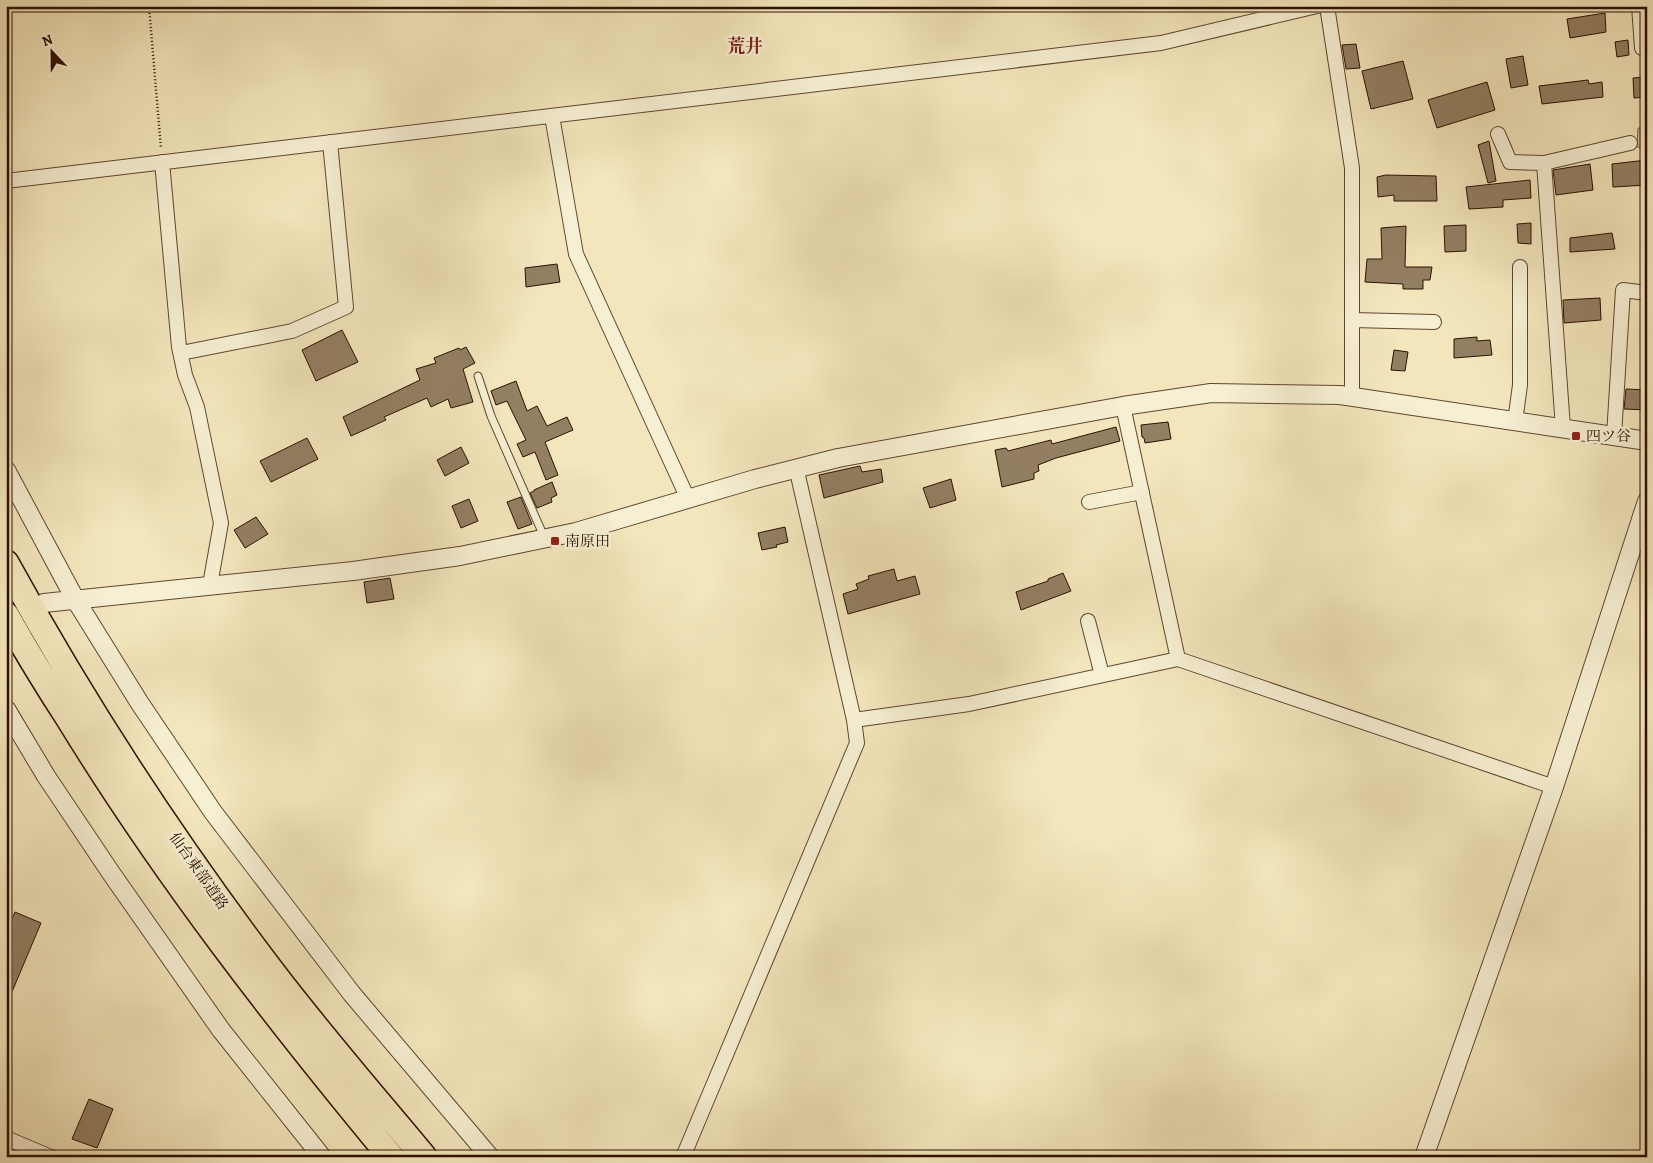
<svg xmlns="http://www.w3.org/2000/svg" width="1653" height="1163" viewBox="0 0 1653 1163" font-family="Alegreya,'Noto Serif JP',serif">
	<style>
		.green { fill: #d1c29c; stroke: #7e694e }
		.building { fill: #937f62; stroke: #2c1000 }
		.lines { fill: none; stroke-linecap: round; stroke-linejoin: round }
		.service-casing { stroke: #5e462f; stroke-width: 9 }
		.minor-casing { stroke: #5e462f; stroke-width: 16 }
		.tertiary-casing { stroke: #5e462f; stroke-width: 20 }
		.motorway-casing { stroke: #2c1000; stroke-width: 28 }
		.path { stroke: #2c1000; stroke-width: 2.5; stroke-dasharray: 1 2.5; stroke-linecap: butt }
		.service { stroke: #f7efd3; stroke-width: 7 }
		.minor { stroke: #f7efd3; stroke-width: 14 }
		.tertiary { stroke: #f7efd3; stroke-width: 18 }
		.motorway { stroke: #f3e6bc; stroke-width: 25 }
		.poi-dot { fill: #8f2418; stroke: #f7efd3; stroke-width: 2 }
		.labels { text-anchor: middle; stroke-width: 5; stroke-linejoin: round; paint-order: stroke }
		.poi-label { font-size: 15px; fill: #2c1000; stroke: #f7efd3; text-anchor: start }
		.street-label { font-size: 15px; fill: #2c1000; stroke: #f7efd3 }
		.quarter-label { font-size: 18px; font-weight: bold; fill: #7a1f14; stroke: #f7efd3 }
	</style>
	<rect width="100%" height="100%" fill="#f3e6bc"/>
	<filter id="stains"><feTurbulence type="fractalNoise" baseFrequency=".004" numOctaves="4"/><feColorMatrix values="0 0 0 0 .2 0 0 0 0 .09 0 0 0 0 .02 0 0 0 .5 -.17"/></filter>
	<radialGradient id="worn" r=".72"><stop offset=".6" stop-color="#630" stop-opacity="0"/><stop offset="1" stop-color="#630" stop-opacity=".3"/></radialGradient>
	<path class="green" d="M 1638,128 L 1647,128 L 1647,148 L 1637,147 Z"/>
	<path class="building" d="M 1605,13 L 1606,32 L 1570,38 L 1567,19 Z
		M 1628,40 L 1629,55 L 1617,57 L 1615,42 Z
		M 1356,44 L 1360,68 L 1346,69 L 1342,45 Z
		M 1523,56 L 1528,85 L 1511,88 L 1506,59 Z
		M 1403,61 L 1413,99 L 1371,109 L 1362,71 Z
		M 1647,77 L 1647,97 L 1634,98 L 1633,78 Z
		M 1588,80 L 1589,84 L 1602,82 L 1603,97 L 1542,104 L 1539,86 Z
		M 1487,82 L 1495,110 L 1437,128 L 1428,100 Z
		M 1489,141 L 1496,181 L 1488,183 L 1478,145 Z
		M 1647,160 L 1647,185 L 1613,187 L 1612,164 Z
		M 1590,164 L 1593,190 L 1556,195 L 1553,170 Z
		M 1386,175 L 1436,176 L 1437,201 L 1394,201 L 1394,195 L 1378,197 L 1377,177 Z
		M 1530,180 L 1531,198 L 1503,200 L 1503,207 L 1469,209 L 1466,187 Z
		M 1531,223 L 1531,244 L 1518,243 L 1517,224 Z
		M 1466,225 L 1466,251 L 1445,252 L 1444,226 Z
		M 1406,226 L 1405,267 L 1432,267 L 1430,280 L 1423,280 L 1423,289 L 1403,289 L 1403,284 L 1365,282 L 1367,259 L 1382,259 L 1381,228 Z
		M 1612,233 L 1615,249 L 1570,252 L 1570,238 Z
		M 557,264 L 560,282 L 526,287 L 525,268 Z
		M 1600,298 L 1601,320 L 1564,323 L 1563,300 Z
		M 342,330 L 358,362 L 316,381 L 302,350 Z
		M 1477,337 L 1477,341 L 1490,340 L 1492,355 L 1454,358 L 1454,339 Z
		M 466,347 L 475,363 L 463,369 L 473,402 L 451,408 L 448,399 L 431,407 L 427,398 L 384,417 L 386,420 L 351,436 L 343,417 L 420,380 L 416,369 L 436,363 L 434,358 L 459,348 L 460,350 Z
		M 1394,350 L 1408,352 L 1405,371 L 1391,370 Z
		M 516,381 L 527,411 L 537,406 L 547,426 L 567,417 L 573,430 L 545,442 L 558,475 L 546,480 L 535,452 L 523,457 L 517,444 L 526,440 L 507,401 L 496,405 L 491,391 Z
		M 1626,389 L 1647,390 L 1647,410 L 1624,409 Z
		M 1168,422 L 1171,439 L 1145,443 L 1144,438 L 1142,437 L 1141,425 Z
		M 1116,427 L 1120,441 L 1056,458 L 1038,465 L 1039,471 L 1034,473 L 1034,479 L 1002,487 L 995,450 L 1006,448 L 1008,451 L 1051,440 L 1052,444 Z
		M 307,438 L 318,459 L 271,482 L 260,461 Z
		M 461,447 L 469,463 L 445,476 L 437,460 Z
		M 860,466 L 862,472 L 881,469 L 883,482 L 824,498 L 819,475 Z
		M 951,479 L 956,500 L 930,508 L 923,488 Z
		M 552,482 L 557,495 L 551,498 L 552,502 L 537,508 L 530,493 L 534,491 L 534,490 Z
		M 521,497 L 532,524 L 518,529 L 507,502 Z
		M 469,499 L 478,521 L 461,528 L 452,506 Z
		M 256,517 L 268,534 L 245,548 L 234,530 Z
		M 785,527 L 788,542 L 776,545 L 777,547 L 762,550 L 758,533 Z
		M 894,569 L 897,581 L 915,576 L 920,594 L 848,614 L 843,594 L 858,589 L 856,584 L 869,579 L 868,576 Z
		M 1063,573 L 1071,591 L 1021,610 L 1016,592 L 1048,581 L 1048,579 Z
		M 390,578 L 394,599 L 367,603 L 364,582 Z
		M 15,912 L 41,923 L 6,1006 L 6,925 L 9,918 L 12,919 Z
		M 89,1099 L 113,1109 L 97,1148 L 72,1139 Z"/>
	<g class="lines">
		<defs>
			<path id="service" d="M 478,376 L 491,416 L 545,539"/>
			<path id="minor" d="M 1327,6 L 1352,168 L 1352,397
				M 1639,6 L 1642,48
				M 552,116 L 576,254 L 688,499
				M 1498,134 L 1510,162 L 1544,163 L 1630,143
				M 162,162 L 179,347 L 185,375 L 197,407 L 221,523 L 210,585
				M 1544,163 L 1563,428
				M 6,181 L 1161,43 L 1317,6
				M 1352,320 L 1434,322
				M 181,353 L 292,331 L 346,307 L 330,142
				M 1515,422 L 1520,385 L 1520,267
				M 1614,436 L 1623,290 L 1647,293
				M 796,467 L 854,720 L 969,704 L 1178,659 L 1123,406
				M 1089,502 L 1142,492
				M 1088,621 L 1102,675
				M 1178,659 L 1554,787
				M 6,1138 L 51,1157
				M 683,1157 L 857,743 L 854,720"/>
			<path id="tertiary" d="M 6,470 L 75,599 L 139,702 L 213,812 L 352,994 L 490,1157
				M 44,603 L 353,571 L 460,556 L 576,532 L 755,479 L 838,458 L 1123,406 L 1211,393 L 1340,395 L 1647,441
				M 6,709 L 46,776 L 111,873 L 221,1030 L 322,1157
				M 1424,1157 L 1554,787 L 1647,501"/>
			<path id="motorway" d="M 6,563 C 82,702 169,835 264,961 C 314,1028 370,1092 424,1157
				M 6,615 C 26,651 47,685 69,719 C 164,874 275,1017 391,1157"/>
		</defs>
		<use href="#service" class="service-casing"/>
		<use href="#minor" class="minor-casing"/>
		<use href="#tertiary" class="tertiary-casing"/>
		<use href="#motorway" class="motorway-casing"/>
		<path class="path" d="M 149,6 L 161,149"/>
		<use href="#service" class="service"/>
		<use href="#minor" class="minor"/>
		<use href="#tertiary" class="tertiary"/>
		<use href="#motorway" class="motorway"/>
	</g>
	<g class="poi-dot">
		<rect x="1571" y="431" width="10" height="10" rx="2.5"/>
		<rect x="550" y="536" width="10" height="10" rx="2.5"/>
	</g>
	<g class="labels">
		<g class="poi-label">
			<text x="1586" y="441">四ツ谷</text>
			<text x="565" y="546">南原田</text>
		</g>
		<g class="street-label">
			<text transform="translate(199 871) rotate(55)" y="5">仙台東部道路</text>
		</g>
		<g class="quarter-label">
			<text x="745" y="52">荒井</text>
		</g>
	</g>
	<rect width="1653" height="1163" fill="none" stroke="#f3e6bc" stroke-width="25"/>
	<rect x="8" y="8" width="1638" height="1148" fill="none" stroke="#2c1000" stroke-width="2.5"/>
	<rect x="12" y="12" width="1628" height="1138" fill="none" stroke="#2c1000"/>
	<g transform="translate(52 52) rotate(338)" stroke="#f7efd3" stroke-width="4" paint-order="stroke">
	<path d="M0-4L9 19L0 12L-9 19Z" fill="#2c1000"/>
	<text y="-8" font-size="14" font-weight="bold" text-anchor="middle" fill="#2c1000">N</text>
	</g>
	<rect width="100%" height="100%" filter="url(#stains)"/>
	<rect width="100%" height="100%" fill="url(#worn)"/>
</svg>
